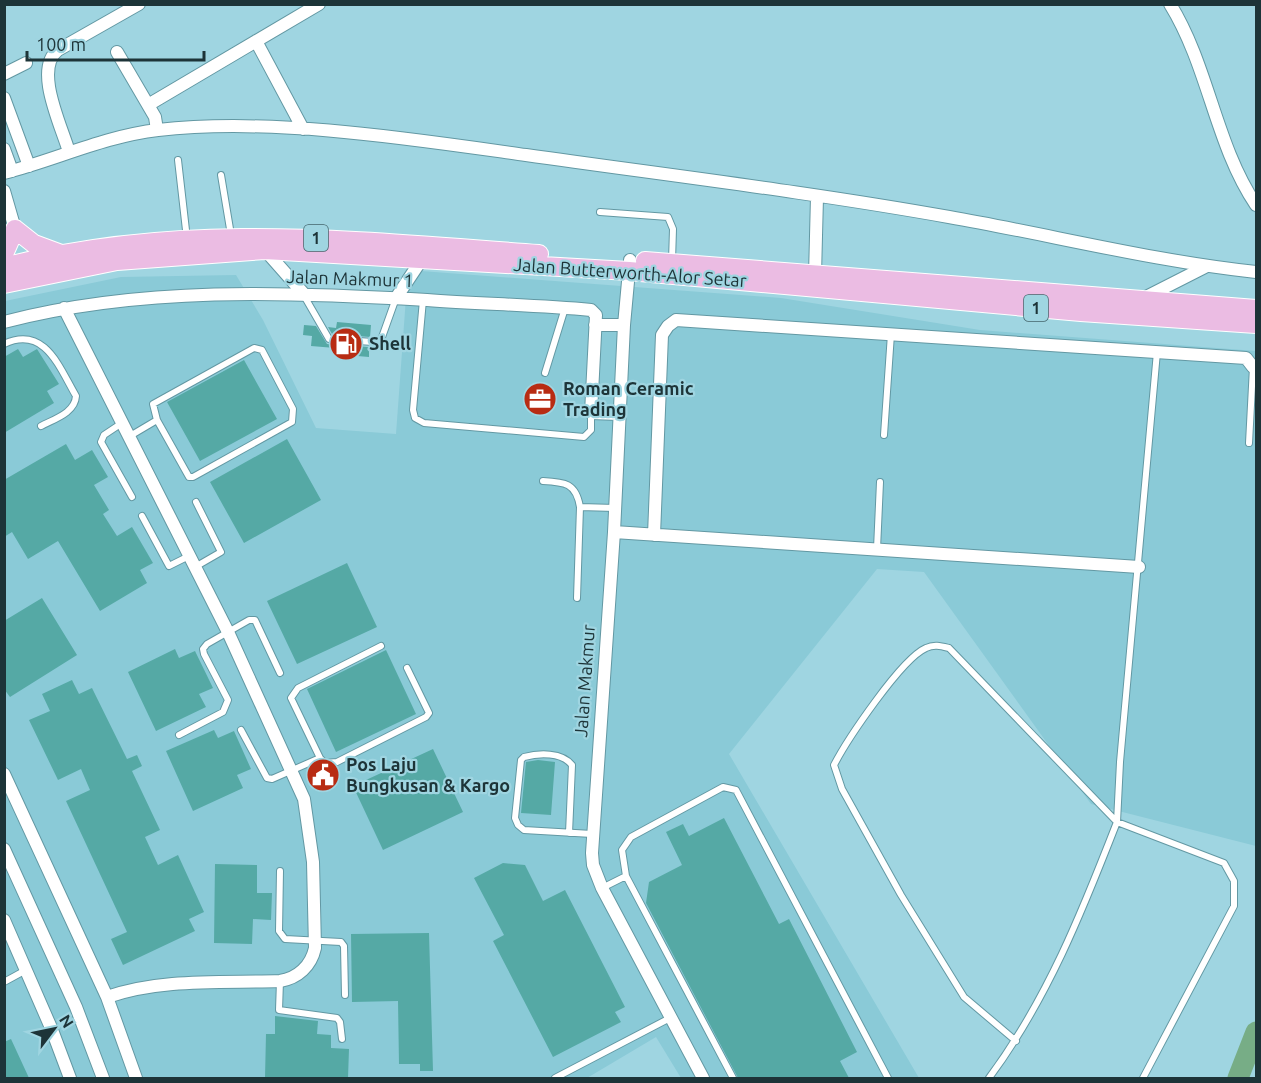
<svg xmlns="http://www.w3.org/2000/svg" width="1261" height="1083" viewBox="0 0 1261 1083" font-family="Ubuntu,sans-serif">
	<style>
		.built { fill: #8acad7 }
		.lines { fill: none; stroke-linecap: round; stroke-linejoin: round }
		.river { stroke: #77ad86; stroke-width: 21 }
		.building { fill: #55a9a5 }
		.lane-casing { stroke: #6398a3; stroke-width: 8 }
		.street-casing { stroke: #6398a3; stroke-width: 14 }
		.primary-casing { stroke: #fff; stroke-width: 20 }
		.lane { stroke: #fff; stroke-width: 6 }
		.street { stroke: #fff; stroke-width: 12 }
		.primary { stroke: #ebbce3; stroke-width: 18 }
		.labels { text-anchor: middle; stroke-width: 4.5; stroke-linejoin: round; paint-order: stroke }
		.shield { fill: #9fd5e1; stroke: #44646b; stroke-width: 1.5 }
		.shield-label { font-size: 16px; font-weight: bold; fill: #1d3438 }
		.street-label { font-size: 18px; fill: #1d3438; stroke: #9fd5e1 }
		.poi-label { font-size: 18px; font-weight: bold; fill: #1d3438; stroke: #9fd5e1; text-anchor: start }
	</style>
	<rect width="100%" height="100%" fill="#9fd5e1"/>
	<path class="built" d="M 408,270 L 781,298 L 980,330 L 1256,351 L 1256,846 L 1091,804 L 924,572 L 877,569 L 729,754 L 919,1078 L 681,1078 L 656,1037 L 587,1078 L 5,1078 L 5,301 L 121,277 L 236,275 L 263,320 L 316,428 L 396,434 Z"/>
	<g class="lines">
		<path class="river" d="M 1238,1078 L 1256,1032"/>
	</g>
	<path class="building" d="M 337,322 L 371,325 L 370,337 L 332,334 L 328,327 L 336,328 Z
		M 304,325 L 316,326 L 327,344 L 369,347 L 369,357 L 334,354 L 335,348 L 311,346 L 312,336 L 303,335 Z
		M 18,349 L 23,357 L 37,349 L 59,384 L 47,391 L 54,403 L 4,433 L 4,357 Z
		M 244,360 L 277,419 L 200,461 L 167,402 Z
		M 287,439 L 321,500 L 244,543 L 210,482 Z
		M 66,444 L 75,460 L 92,450 L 108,477 L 94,485 L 109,510 L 103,514 L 117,536 L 132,527 L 153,563 L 140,570 L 147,583 L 100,611 L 58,541 L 28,559 L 12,532 L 4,537 L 4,480 Z
		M 347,563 L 377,627 L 297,664 L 267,601 Z
		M 42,598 L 77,655 L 10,697 L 4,689 L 4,621 Z
		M 175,649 L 179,658 L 195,651 L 213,688 L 199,694 L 206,707 L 156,731 L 128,672 Z
		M 386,650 L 416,714 L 336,752 L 307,689 Z
		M 72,680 L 79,694 L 92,688 L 127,759 L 137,755 L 142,766 L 132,771 L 160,830 L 145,837 L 158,865 L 178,855 L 204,912 L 189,919 L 195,931 L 123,965 L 111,939 L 127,932 L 66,801 L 90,790 L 81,769 L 58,780 L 29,720 L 50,711 L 42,694 Z
		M 214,730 L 218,738 L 234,731 L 251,769 L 237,775 L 243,788 L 193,811 L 166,751 Z
		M 433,749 L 463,812 L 383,850 L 353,786 Z
		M 538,760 L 555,762 L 551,815 L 521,813 L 526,762 Z
		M 724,818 L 779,924 L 789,919 L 857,1052 L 840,1061 L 849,1078 L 738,1078 L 646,903 L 649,882 L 682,865 L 666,832 L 683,824 L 689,836 Z
		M 503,863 L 525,865 L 543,901 L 565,890 L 625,1007 L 615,1012 L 621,1022 L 553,1057 L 493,941 L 504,935 L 474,878 Z
		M 215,864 L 257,865 L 257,893 L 272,893 L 271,920 L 253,919 L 252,944 L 214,943 Z
		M 429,933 L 433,1071 L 420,1071 L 420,1064 L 399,1064 L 398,1001 L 352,1002 L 351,934 Z
		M 275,1016 L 318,1021 L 317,1034 L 331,1035 L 331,1048 L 349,1049 L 348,1078 L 265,1078 L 266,1034 L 275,1034 Z
		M 11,1039 L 29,1078 L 4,1078 L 4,1042 Z"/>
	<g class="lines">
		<defs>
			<path id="lane" d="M 178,160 L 187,239
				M 221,175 L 231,235
				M 600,212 L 668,217 L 673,229 L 672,261
				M 303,294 L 329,339 L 373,342 L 381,340 L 396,298
				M 423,300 L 413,410 L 415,418 L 424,423 L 584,437 L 591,430 L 591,413
				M 4,344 C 45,325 59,367 76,396 C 75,413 54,419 41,426
				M 254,348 L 262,350 L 293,409 L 292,422 L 193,477 L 189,477 L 157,420 L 153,404 Z
				M 545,373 L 565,308
				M 122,423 L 104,435 L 101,442 L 132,497
				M 884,435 L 891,334
				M 130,436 L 157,420
				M 1249,443 L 1253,367
				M 543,481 C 565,482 576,483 580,507
				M 142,516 L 169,566 L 189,556
				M 877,549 L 880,482
				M 195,567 L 221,552 L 196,502
				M 577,598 L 580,507 L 615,508
				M 241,730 L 267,778 L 272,779 L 320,758 L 325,763 L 337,762 L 426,717 L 429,713 L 407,668
				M 179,735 L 223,712 L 228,700 L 204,654 L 203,649 L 207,644 L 249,620 L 255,620 L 280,673
				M 320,758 L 291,698 L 298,688 L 381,646
				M 569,833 L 572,765 C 562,752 539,753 524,757 L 521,760 L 515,818 L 518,825 L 524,830 L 592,834
				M 280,871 L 279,931 L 285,939 L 341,942 L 344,946 L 345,995
				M 626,876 L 622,850 L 631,837 L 723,787 L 736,790 L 888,1078
				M 602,888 L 626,876 L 733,1078
				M 280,981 L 279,1010 L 337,1018 L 340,1022 L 342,1039
				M 4,982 L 26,970
				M 1016,1041 L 964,997 L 901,895 L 842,789 L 834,765 C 847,740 901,659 926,648 C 934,644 941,646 949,648 L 1117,822 L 1120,762 L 1157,352
				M 555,1078 L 670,1018
				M 989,1078 C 1047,1000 1082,912 1117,822 L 1224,863 L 1234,881 L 1234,906 L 1143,1078"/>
			<path id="street" d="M 1170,4 C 1209,67 1215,144 1256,205
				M 256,41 L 303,129
				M 117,52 L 155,117 L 157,130
				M 4,74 L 26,63
				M 4,98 L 29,166
				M 148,105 L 319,4
				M 4,149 L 12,171
				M 69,152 C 62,127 33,69 58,50 L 139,4
				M 4,173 C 55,160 105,136 158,130 C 272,117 412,139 526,155 C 667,175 809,192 949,217 C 1052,235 1153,261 1256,272
				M 4,191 L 15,229
				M 265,250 L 303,293
				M 630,260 L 624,325 L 614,532 L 592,853 L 593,865 L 602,888 L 703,1078
				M 815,275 L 817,197
				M 396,298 L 422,259
				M 1142,299 L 1205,267
				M 64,308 L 228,632 L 304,799 L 313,862 L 315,948 C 311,966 298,978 280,981 C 223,983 161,978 107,997
				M 4,322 C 141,286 287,292 427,300 C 481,304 536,305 591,310 L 596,315 L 591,413 L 619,414
				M 595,325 L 624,325
				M 614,532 L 1139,567
				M 654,535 L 662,335 L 668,326 L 676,320 L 1246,358 L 1253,367
				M 4,774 L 107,997 L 136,1078
				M 4,849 L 76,1007 L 103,1078
				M 4,920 L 52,1030 L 70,1078"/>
			<path id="primary" d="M 4,254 L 15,229 L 34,244 L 61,254
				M 645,261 L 1256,309
				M 4,267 C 184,220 358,241 539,254
				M 4,284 L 117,261 L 265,250 L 629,271 L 1081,312 L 1256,324"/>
		</defs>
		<use href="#lane" class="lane-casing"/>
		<use href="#street" class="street-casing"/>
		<use href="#primary" class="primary-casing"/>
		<use href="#lane" class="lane"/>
		<use href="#street" class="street"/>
		<use href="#primary" class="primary"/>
	</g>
	<defs>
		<symbol id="fuel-disc" viewBox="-11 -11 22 22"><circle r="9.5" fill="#b82c13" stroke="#9fd5e1"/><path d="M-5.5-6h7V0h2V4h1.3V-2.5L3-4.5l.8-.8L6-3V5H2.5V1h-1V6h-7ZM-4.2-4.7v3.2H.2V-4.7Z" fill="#fff"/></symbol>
		<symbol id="office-disc" viewBox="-11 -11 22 22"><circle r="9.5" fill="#b82c13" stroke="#9fd5e1"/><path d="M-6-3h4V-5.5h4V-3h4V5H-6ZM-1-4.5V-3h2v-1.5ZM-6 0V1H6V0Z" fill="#fff"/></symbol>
		<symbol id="civic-disc" viewBox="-11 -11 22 22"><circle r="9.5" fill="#b82c13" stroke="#9fd5e1"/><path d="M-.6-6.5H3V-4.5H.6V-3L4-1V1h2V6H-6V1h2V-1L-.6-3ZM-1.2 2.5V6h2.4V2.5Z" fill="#fff"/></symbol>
	</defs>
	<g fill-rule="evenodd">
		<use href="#fuel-disc" x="327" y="325" width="38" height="38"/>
		<use href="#office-disc" x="521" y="380" width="38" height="38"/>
		<use href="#civic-disc" x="304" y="756" width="38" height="38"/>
	</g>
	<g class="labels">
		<g class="shield">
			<rect x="304" y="225" width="24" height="26" rx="4.5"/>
			<rect x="1024" y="295" width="24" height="26" rx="4.5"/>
		</g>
		<g class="shield-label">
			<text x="316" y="244">1</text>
			<text x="1036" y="314">1</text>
		</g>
		<g class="street-label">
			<text transform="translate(630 273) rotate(4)" y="6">Jalan Butterworth-Alor Setar</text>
			<text transform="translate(350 279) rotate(2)" y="6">Jalan Makmur 1</text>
			<text transform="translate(585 681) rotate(-86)" y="6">Jalan Makmur</text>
		</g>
		<g class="poi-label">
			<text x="369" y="350">Shell</text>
			<text x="563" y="395">Roman Ceramic<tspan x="563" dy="21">Trading</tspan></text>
			<text x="346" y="771">Pos Laju<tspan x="346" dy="21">Bungkusan &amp; Kargo</tspan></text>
		</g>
	</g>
	<rect width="1261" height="1083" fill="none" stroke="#1d3438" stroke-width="12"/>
	<g transform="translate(54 1029) rotate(58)" stroke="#9fd5e1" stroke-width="4.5" paint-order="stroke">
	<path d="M0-4.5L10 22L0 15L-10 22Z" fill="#1d3438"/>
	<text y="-9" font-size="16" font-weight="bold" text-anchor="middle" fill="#1d3438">N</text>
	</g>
	<path d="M27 51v9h177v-9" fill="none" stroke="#1d3438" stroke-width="3"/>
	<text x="36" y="51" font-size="18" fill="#1d3438" stroke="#9fd5e1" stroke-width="4.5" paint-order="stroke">100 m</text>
</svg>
